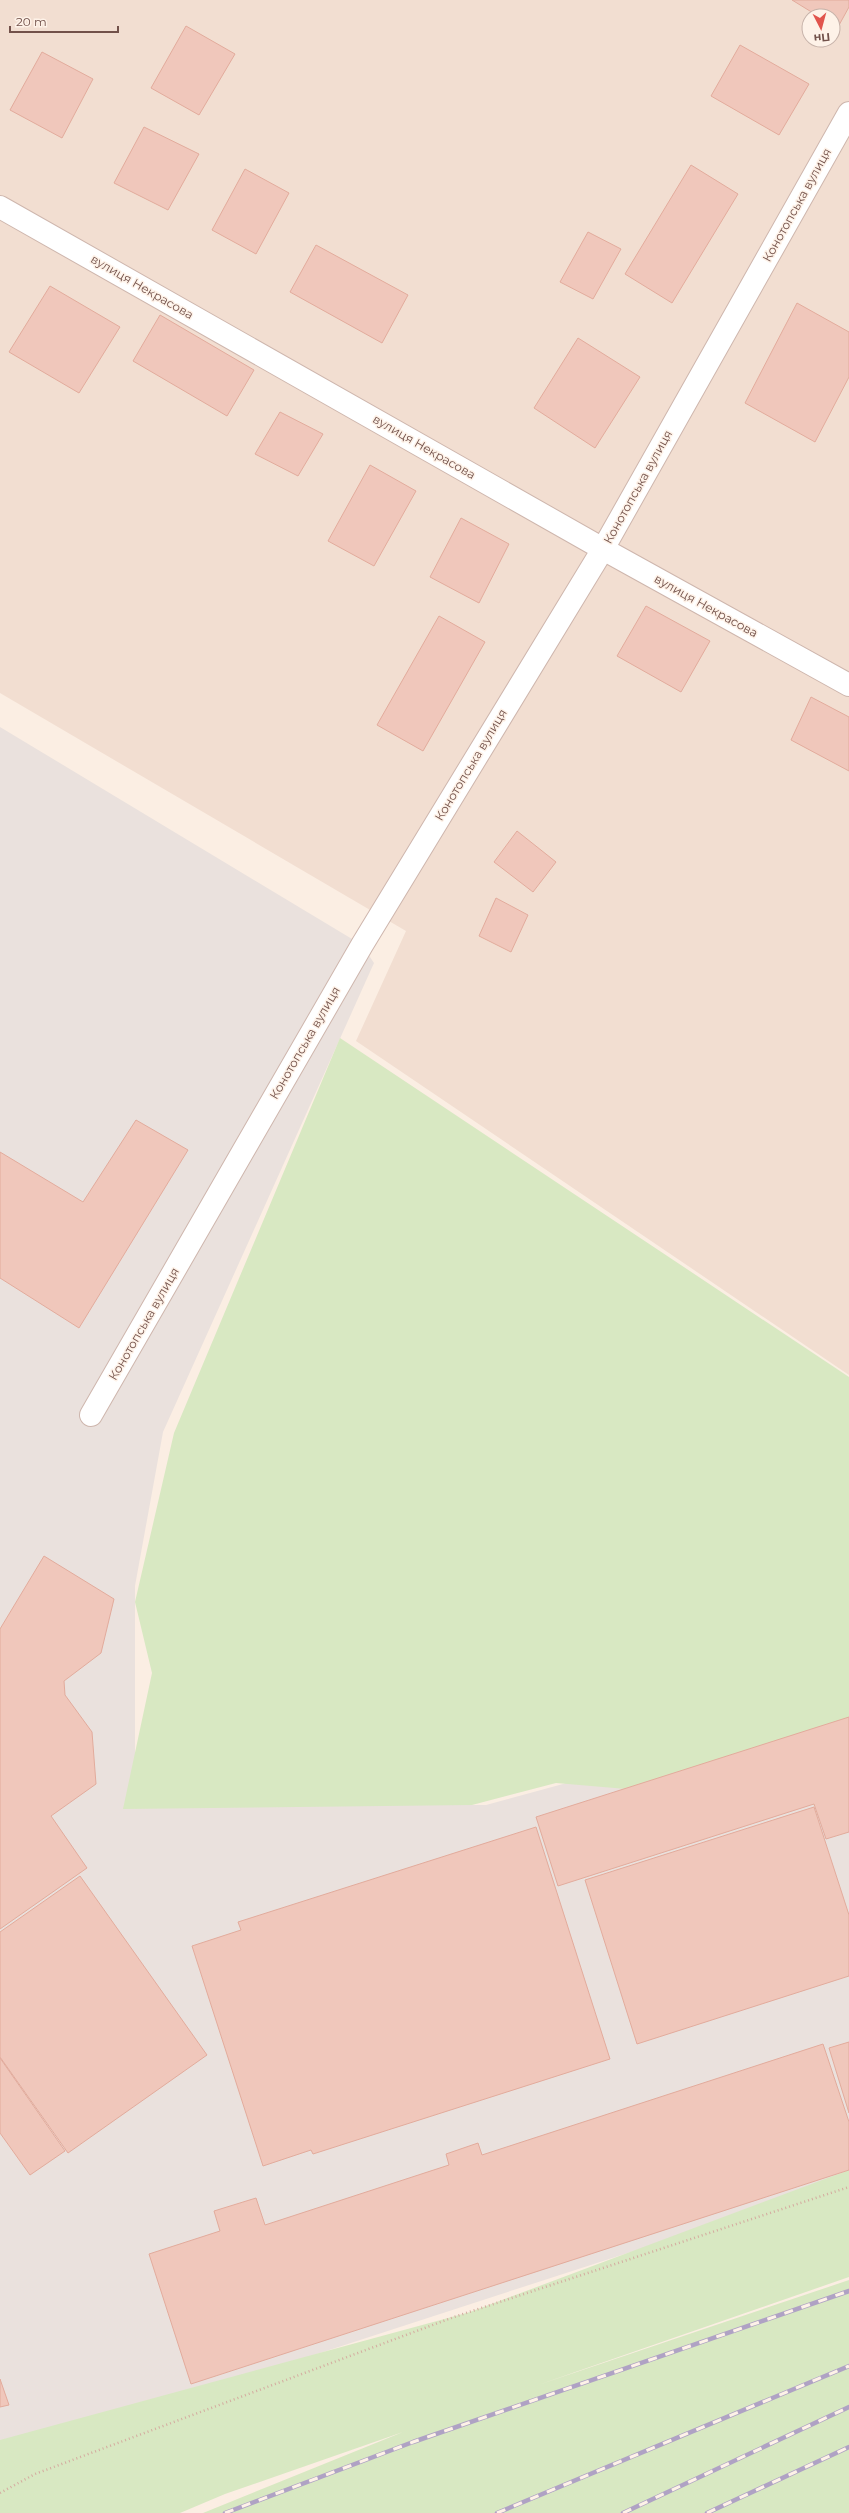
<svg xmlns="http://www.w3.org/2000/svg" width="849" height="2513" viewBox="0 0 849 2513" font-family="Montserrat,sans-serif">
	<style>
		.residential { fill: #f2ded1; fill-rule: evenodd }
		.industrial { fill: #eae1dd }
		.green { fill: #d8e8c2 }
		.building { fill: #f0c7bb; stroke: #e2ab9c }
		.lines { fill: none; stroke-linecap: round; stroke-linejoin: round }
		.minor-casing { stroke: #ceb6ad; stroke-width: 24 }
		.path { stroke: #d4ab9f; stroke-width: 2.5; stroke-dasharray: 1 3; stroke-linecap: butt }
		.minor { stroke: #fff; stroke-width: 22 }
		.rail-casing { stroke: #afa2c4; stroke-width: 4.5 }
		.rail { stroke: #fef2e8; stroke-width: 3; stroke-dasharray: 9; stroke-linecap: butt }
		.labels { text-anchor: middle; stroke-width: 3; stroke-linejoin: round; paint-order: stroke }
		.street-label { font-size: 12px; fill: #72514a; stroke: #fef2e8 }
	</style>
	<rect width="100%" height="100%" fill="#fbeee3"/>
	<path class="residential" d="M 0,0 L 849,0 L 849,1375 L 356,1041 L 406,931 L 0,693 ZM 809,16 L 833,16 L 833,40 L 809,40 Z"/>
	<path class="industrial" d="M 0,727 L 362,945 L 374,963 L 163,1432 L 135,1586 L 135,1805 L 486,1805 L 849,1706 L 849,2181 L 0,2457 Z"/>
	<path class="green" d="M 340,1038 L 849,1377 L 849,1808 L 556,1783 L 472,1805 L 123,1809 L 152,1673 L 135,1602 L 174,1433 Z
		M 849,2170 L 849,2277 L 538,2385 L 849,2280 L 849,2513 L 203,2513 L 403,2432 L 225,2494 L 180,2513 L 0,2513 L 0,2440 L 470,2312 Z"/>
	<path class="building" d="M 792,0 L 849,0 L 849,7 L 838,27 L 833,24 L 833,16 L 818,16 Z
		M 186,26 L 235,54 L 199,115 L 151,88 Z
		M 740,45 L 809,84 L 779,135 L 711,96 Z
		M 42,52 L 93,79 L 62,138 L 10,110 Z
		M 144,127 L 199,154 L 168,210 L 114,183 Z
		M 691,165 L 738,194 L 672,303 L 625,274 Z
		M 245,169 L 289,193 L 256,254 L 212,230 Z
		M 588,232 L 621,249 L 593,299 L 560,282 Z
		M 316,245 L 408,295 L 382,343 L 290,292 Z
		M 50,286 L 120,327 L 79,393 L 9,352 Z
		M 797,303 L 849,332 L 849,377 L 815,442 L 745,403 Z
		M 160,315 L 254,370 L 227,416 L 133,361 Z
		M 578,338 L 640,377 L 595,448 L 534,408 Z
		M 280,412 L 323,434 L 298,476 L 255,454 Z
		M 370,465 L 416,491 L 374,566 L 328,541 Z
		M 461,518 L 509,544 L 479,603 L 430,577 Z
		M 646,606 L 710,641 L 681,692 L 617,656 Z
		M 439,616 L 485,642 L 423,751 L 377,725 Z
		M 811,697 L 849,717 L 849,771 L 791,740 Z
		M 517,831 L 556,862 L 533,892 L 494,862 Z
		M 496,898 L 528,915 L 511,952 L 479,936 Z
		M 136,1120 L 188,1150 L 79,1328 L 0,1278 L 0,1152 L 83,1202 Z
		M 44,1556 L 114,1599 L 101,1653 L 64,1681 L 65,1695 L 92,1732 L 96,1784 L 51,1816 L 87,1868 L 0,1929 L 0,1629 Z
		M 849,1717 L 849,1832 L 826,1839 L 814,1804 L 558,1886 L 536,1817 Z
		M 814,1807 L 849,1915 L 849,1976 L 637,2044 L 585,1880 Z
		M 536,1827 L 610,2059 L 313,2154 L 311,2150 L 263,2166 L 192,1946 L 241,1930 L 238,1922 Z
		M 80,1876 L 207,2055 L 68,2153 L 0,2057 L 0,1932 Z
		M 849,2042 L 849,2113 L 829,2048 Z
		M 823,2044 L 849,2122 L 849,2170 L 191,2384 L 149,2254 L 220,2231 L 214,2211 L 256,2198 L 265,2225 L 449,2165 L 446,2154 L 478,2143 L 482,2155 Z
		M 0,2058 L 65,2151 L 30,2175 L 0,2133 Z
		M 0,2379 L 9,2405 L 0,2407 Z"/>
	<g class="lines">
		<defs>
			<path id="minor" d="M 0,207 L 603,549 L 849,685
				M 91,1415 L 362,945 L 603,549 L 849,113"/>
		</defs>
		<use href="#minor" class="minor-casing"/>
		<path class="path" d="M 0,2493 L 35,2474 L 454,2317 L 849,2187"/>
		<use href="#minor" class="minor"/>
		<defs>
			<path id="rail" d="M 225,2513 L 413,2442 L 849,2291
				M 497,2513 L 849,2366
				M 623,2513 L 849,2407
				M 707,2513 L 849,2447"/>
		</defs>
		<use href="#rail" class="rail-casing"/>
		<use href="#rail" class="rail"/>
	</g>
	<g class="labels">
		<g class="street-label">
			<text transform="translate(797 205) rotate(-61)" y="4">Конотопська вулиця</text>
			<text transform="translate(142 287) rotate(30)" y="4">вулиця Некрасова</text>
			<text transform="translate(424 447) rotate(30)" y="4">вулиця Некрасова</text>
			<text transform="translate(638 487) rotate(-61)" y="4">Конотопська вулиця</text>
			<text transform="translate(706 606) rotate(29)" y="4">вулиця Некрасова</text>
			<text transform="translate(471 765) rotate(-59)" y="4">Конотопська вулиця</text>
			<text transform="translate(305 1043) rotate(-60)" y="4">Конотопська вулиця</text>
			<text transform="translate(144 1324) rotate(-60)" y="4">Конотопська вулиця</text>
		</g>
	</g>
	<g transform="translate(821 28) rotate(174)"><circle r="19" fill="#fef2e8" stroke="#c6b2a9"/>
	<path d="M0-3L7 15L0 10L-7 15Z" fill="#e1544c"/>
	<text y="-6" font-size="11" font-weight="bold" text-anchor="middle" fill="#72514a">Пн</text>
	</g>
	<path d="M10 26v6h108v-6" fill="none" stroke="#72514a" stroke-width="2"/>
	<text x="16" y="26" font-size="12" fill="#72514a" stroke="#fef2e8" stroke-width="3" paint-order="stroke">20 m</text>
</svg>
